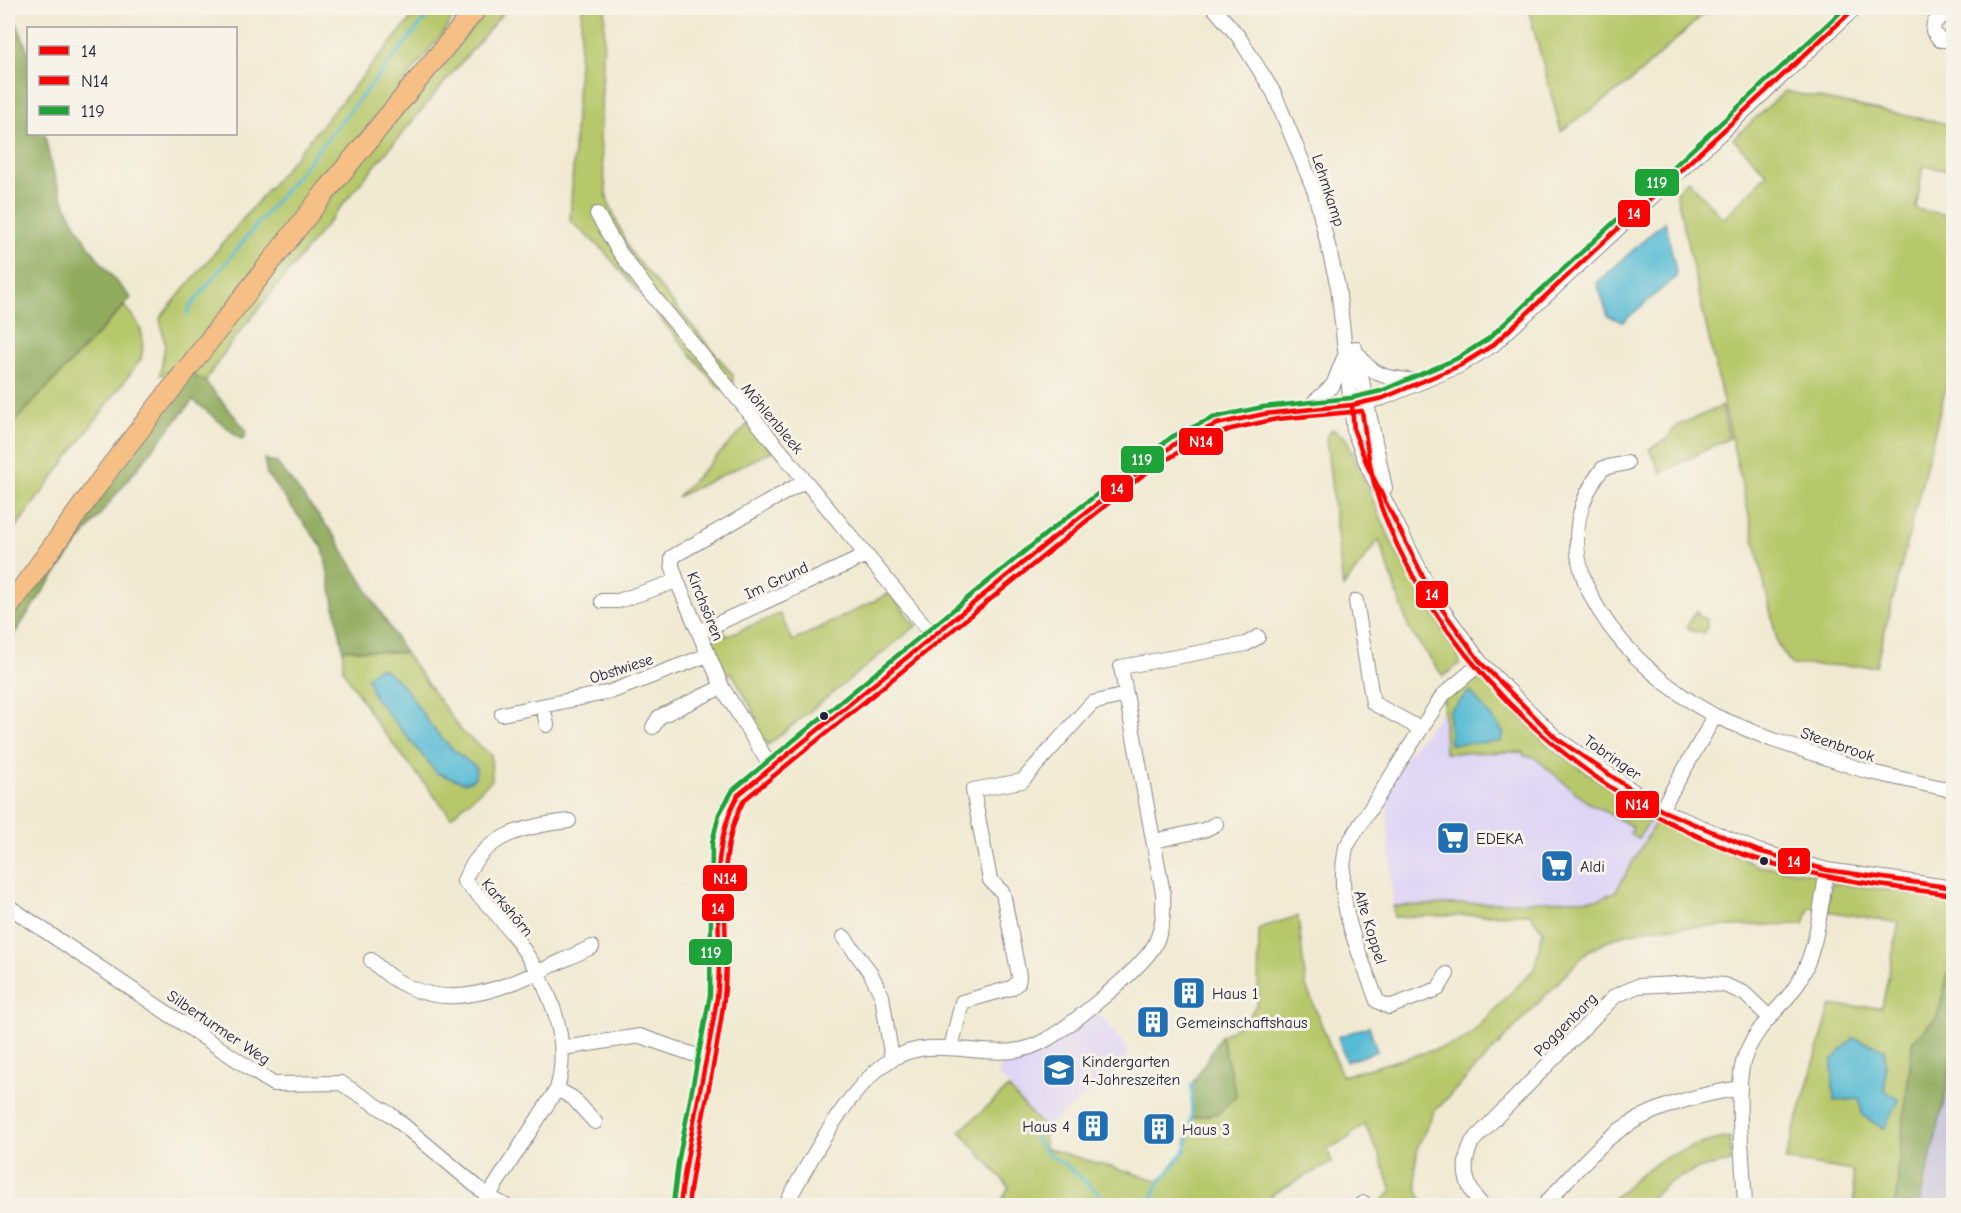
<svg xmlns="http://www.w3.org/2000/svg" width="1961" height="1213" viewBox="0 0 1961 1213" font-family="'Comic Neue',sans-serif">
	<style>
		.built { fill: #dfd5f5 }
		.industrial { fill: #c3c1db }
		.green { fill: #b7c86b; stroke: #6c7553; stroke-width: 1.5; fill-rule: evenodd }
		.forest { fill: #91ac5f; stroke: #5a674d; stroke-width: 1.5 }
		.water { fill: #56bbd4; stroke: #3c6e88; stroke-width: 1.5 }
		.lines { fill: none; stroke-linecap: round; stroke-linejoin: round }
		.stream { stroke: #56bbd4; stroke-width: 3 }
		.minor-casing { stroke: #898686; stroke-width: 16 }
		.highway-casing { stroke: #898686; stroke-width: 22 }
		.minor { stroke: #fff; stroke-width: 14 }
		.highway { stroke: #f5bf86; stroke-width: 20 }
		.bus-1-casing { stroke: #f7f3e8; stroke-width: 9 }
		.bus-2-casing { stroke: #f7f3e8; stroke-width: 9 }
		.bus-3-casing { stroke: #f7f3e8; stroke-width: 9 }
		.bus-1 { stroke: #f00; stroke-width: 4.5 }
		.bus-2 { stroke: #f00; stroke-width: 4.5 }
		.bus-3 { stroke: #1ea339; stroke-width: 4.5 }
		.bus-dot { fill: #22223b; stroke: #f7f3e8; stroke-width: 2 }
		.labels { text-anchor: middle; stroke-width: 6; stroke-linejoin: round; paint-order: stroke }
		.street-label { font-size: 16px; fill: #22223b; stroke: #f7f3e8 }
		.poi-label { font-size: 16px; fill: #22223b; stroke: #f7f3e8; text-anchor: start }
		.line-badge { stroke: #f7f3e8; stroke-width: 2 }
		.badge-label { font-size: 16px; text-anchor: middle; font-weight: bold; fill: #fff }
	</style>
	<rect width="100%" height="100%" fill="#f7f3e8"/>
	<filter id="ink" filterUnits="userSpaceOnUse"><feTurbulence type="fractalNoise" baseFrequency=".0167" numOctaves="2"/><feDisplacementMap in="SourceGraphic" scale="12" xChannelSelector="R" yChannelSelector="G"/><feConvolveMatrix kernelMatrix="1 2 1 2 8 2 1 2 1" color-interpolation-filters="sRGB"/></filter>
	<filter id="wash" filterUnits="userSpaceOnUse"><feTurbulence type="fractalNoise" baseFrequency=".008" numOctaves="4" result="noise"/><feDisplacementMap in="SourceGraphic" scale="24" xChannelSelector="R" yChannelSelector="G"/><feGaussianBlur stdDeviation="1.35" result="paint"/><feColorMatrix in="noise" values="0 0 0 0 0 0 0 0 0 0 0 0 0 0 0 0 0 1.4 0 .05"/><feComposite in="paint" operator="in"/></filter>
	<g filter="url(#wash)">
		<rect width="100%" height="100%" fill="#f0ead2"/>
		<path class="built" d="M 1444,709 L 1445,753 L 1524,752 L 1534,757 L 1587,802 L 1633,827 L 1630,833 L 1638,839 L 1652,817 L 1657,820 L 1616,891 L 1599,899 L 1393,906 L 1386,791 L 1408,754 Z
			M 1097,1011 L 1128,1050 L 1123,1067 L 1044,1128 L 998,1074 L 1003,1059 L 1044,1050 Z"/>
		<path class="industrial" d="M 1953,1038 L 1953,1205 L 1919,1206 L 1947,1088 Z"/>
		<path class="green" d="M 420,8 L 459,8 L 443,33 L 174,371 L 160,375 L 165,344 L 160,318 Z
			M 489,8 L 507,8 L 348,198 L 231,343 L 205,381 L 189,374 L 349,175 Z
			M 582,8 L 605,8 L 600,139 L 607,198 L 629,250 L 733,375 L 732,394 L 719,388 L 603,250 L 570,221 Z
			M 1528,8 L 1710,8 L 1630,82 L 1561,131 Z
			M 1785,91 L 1953,125 L 1953,171 L 1923,166 L 1916,209 L 1953,216 L 1953,359 L 1876,666 L 1792,665 L 1778,645 L 1676,192 L 1688,180 L 1723,219 L 1767,174 L 1733,139 Z
			M 124,306 C 141,325 146,333 141,359 L 8,538 L 8,429 Z
			M 1722,406 L 1729,438 L 1661,473 L 1649,449 L 1667,439 L 1676,426 Z
			M 749,423 L 772,451 L 677,497 Z
			M 1332,429 L 1346,438 L 1395,550 L 1458,654 L 1460,664 L 1443,676 L 1410,631 L 1379,540 L 1343,587 L 1326,438 Z
			M 890,593 L 916,626 L 768,745 L 750,723 L 757,718 L 732,673 L 723,676 L 709,641 L 711,630 L 722,627 L 726,636 L 780,614 L 793,641 Z
			M 1697,610 L 1700,617 L 1707,619 L 1707,629 L 1704,633 L 1691,631 L 1687,626 Z
			M 343,649 L 405,653 L 463,733 L 491,755 L 492,780 L 451,817 L 375,721 L 343,670 Z
			M 1477,666 L 1547,745 L 1652,817 L 1638,839 L 1630,833 L 1633,827 L 1587,802 L 1534,757 L 1524,756 L 1523,752 L 1445,753 L 1443,695 Z
			M 1657,820 L 1758,866 L 1823,875 L 1816,909 L 1809,908 L 1804,924 L 1651,928 L 1619,936 L 1588,951 L 1434,1112 L 1418,1146 L 1415,1168 L 1418,1191 L 1423,1205 L 1377,1205 L 1392,1191 L 1379,1154 L 1364,1124 L 1347,1139 L 1327,1149 L 1332,1162 L 1271,1195 L 1276,1206 L 999,1205 L 1009,1187 L 960,1131 L 1008,1088 L 1044,1128 L 1045,1148 L 1160,1181 L 1185,1149 L 1191,1118 L 1219,1113 L 1236,1095 L 1221,1036 L 1247,1020 L 1258,1002 L 1259,928 L 1298,916 L 1306,986 L 1342,1076 L 1458,1043 L 1471,1034 L 1534,969 L 1543,931 L 1530,914 L 1394,917 L 1393,906 L 1599,899 L 1616,891 Z
			M 1832,883 L 1953,898 L 1953,956 L 1937,1017 L 1913,1040 L 1898,1169 L 1898,1190 L 1894,1205 L 1854,1205 L 1853,1171 L 1785,1160 L 1831,1006 L 1882,1007 L 1899,923 L 1827,911 ZM 1884,1049 L 1885,1090 L 1863,1116 L 1859,1098 L 1834,1100 L 1832,1061 Z
			M 1730,1137 L 1731,1162 L 1697,1169 L 1669,1183 L 1642,1205 L 1607,1205 C 1647,1164 1673,1148 1730,1137 Z"/>
		<path class="forest" d="M 8,8 L 11,8 L 28,52 L 28,134 L 45,134 C 55,201 86,249 131,298 L 8,429 Z
			M 189,374 L 205,381 L 246,430 L 245,437 L 241,439 L 193,400 C 128,479 63,557 8,644 L 8,618 Z
			M 264,459 L 277,463 L 336,538 L 405,653 L 343,649 L 323,548 L 267,475 Z
			M 1953,956 L 1954,1038 L 1947,1088 L 1919,1205 L 1894,1205 L 1898,1190 L 1898,1169 L 1913,1040 L 1937,1017 Z
			M 1221,1036 L 1236,1095 L 1219,1113 L 1191,1118 L 1192,1084 Z"/>
		<path class="water" d="M 1665,221 L 1677,276 L 1623,322 L 1608,316 L 1597,283 Z
			M 379,667 C 406,679 418,711 437,733 C 449,747 461,757 476,767 L 475,778 L 465,783 L 437,773 L 374,697 L 367,677 Z
			M 1470,691 L 1504,733 L 1500,742 L 1450,744 L 1449,711 Z
			M 1369,1026 L 1377,1051 L 1346,1062 L 1338,1037 Z
			M 1853,1038 L 1885,1049 L 1885,1090 L 1899,1100 L 1884,1129 L 1863,1116 L 1859,1099 L 1834,1101 L 1832,1061 Z"/>
		<g class="lines">
			<path class="stream" d="M 188,314 L 189,308 L 434,8
				M 1031,1127 C 1034,1133 1037,1142 1042,1148 C 1049,1157 1063,1162 1072,1170 C 1101,1194 1111,1213 1152,1198
				M 1152,1206 C 1152,1181 1175,1169 1185,1149 C 1193,1130 1192,1104 1192,1084"/>
		</g>
	</g>
	<g filter="url(#ink)">
		<g class="lines">
			<defs>
				<path id="minor" d="M 1214,8 L 1238,36 L 1274,93 L 1315,192 L 1338,287 L 1354,431 L 1368,467 L 1434,598 L 1481,663 L 1556,738 L 1661,810 L 1758,851 L 1827,870 L 1954,888
					M 1952,8 L 1934,23 L 1933,31 L 1940,40 L 1947,40 L 1954,36
					M 597,214 L 618,250 L 644,285 L 933,636
					M 1355,348 L 1385,488
					M 1359,355 C 1373,380 1398,379 1424,381
					M 1304,411 L 1333,385 L 1343,360
					M 1627,463 L 1603,468 C 1528,564 1631,670 1715,716 L 1661,810
					M 602,601 L 618,601 L 677,581
					M 1356,601 L 1373,703 L 1419,728
					M 699,632 L 865,556
					M 543,706 L 547,725
					M 502,714 L 610,692 L 708,655
					M 1715,716 L 1773,740 L 1866,771 L 1947,789 L 1954,786
					M 653,727 L 659,717 L 722,687
					M 771,767 L 722,687 L 677,581 L 672,565 L 672,557 L 805,481
					M 1154,841 L 1204,830 L 1216,824
					M 8,906 L 273,1084 L 341,1083 L 390,1114 L 488,1196 L 506,1206
					M 844,937 L 870,972 L 882,996 L 892,1060
					M 371,960 C 442,1032 517,980 592,947
					M 1447,974 L 1438,989 L 1389,1007 L 1377,1001 C 1358,947 1334,905 1346,847 L 1435,707 L 1443,695 L 1481,663
					M 563,1048 L 640,1036 L 692,1054
					M 951,1048 L 962,1002 L 1011,988 L 1018,983 L 1019,976 L 1003,893 L 990,880 L 973,790 L 1022,781 L 1092,703 L 1126,695
					M 557,1089 L 573,1098 L 595,1122
					M 482,1206 L 557,1089 C 579,1013 518,931 464,881 C 483,835 524,826 569,821
					M 680,1206 L 685,1164 L 717,996 L 719,844 L 726,817 L 738,795 L 1057,535 L 1177,442 L 1217,424 L 1264,414 L 1352,405 L 1383,398 L 1459,366 L 1493,345 L 1855,8
					M 785,1206 C 810,1161 848,1086 892,1059 C 930,1036 973,1056 1013,1051 C 1024,1050 1035,1046 1044,1041 C 1068,1028 1141,969 1154,946 C 1163,929 1164,912 1163,893 L 1121,667 L 1246,644 L 1258,637
					M 1360,1206 L 1364,1203
					M 1483,1206 C 1464,1186 1461,1167 1472,1142 L 1615,996 L 1638,986 L 1693,983 L 1724,985 L 1744,993 L 1768,1016
					M 1543,1206 C 1564,1184 1585,1159 1608,1139 C 1645,1108 1693,1096 1740,1088
					M 1745,1206 C 1744,1171 1734,1088 1744,1059 C 1755,1027 1776,1014 1794,989 C 1817,957 1820,908 1827,870"/>
				<path id="highway" d="M 8,608 L 112,465 L 324,194 L 477,8"/>
			</defs>
			<use href="#minor" class="minor-casing"/>
			<use href="#highway" class="highway-casing"/>
			<use href="#minor" class="minor"/>
			<use href="#highway" class="highway"/>
			<defs>
				<path id="bus-1" d="M 1352,405 L 1354,431 L 1368,467 L 1434,598 L 1481,663 L 1556,738 L 1661,810 L 1758,851 L 1827,870 L 1954,888
					M 680,1206 C 688,1135 707,1067 717,998 C 726,929 703,859 738,795 L 1057,535 L 1177,442 L 1217,424 L 1264,414 L 1352,405 L 1383,398 L 1459,366 L 1493,345 L 1855,8"/>
				<path id="bus-2" d="M 688,1206 C 696,1136 716,1068 724,998 C 732,932 711,860 744,800 L 1143,475 L 1185,448 L 1231,429 L 1277,419 L 1362,411 C 1367,446 1371,484 1385,517 C 1447,673 1597,808 1757,859 C 1821,879 1887,886 1953,895"/>
				<path id="bus-3" d="M 673,1205 L 678,1163 L 710,995 L 712,843 L 719,814 L 733,790 L 1052,529 L 1173,436 L 1215,417 L 1263,407 L 1351,398 L 1381,391 L 1456,359 L 1488,339 L 1845,8"/>
			</defs>
			<use href="#bus-1" class="bus-1-casing"/>
			<use href="#bus-2" class="bus-2-casing"/>
			<use href="#bus-3" class="bus-3-casing"/>
			<use href="#bus-1" class="bus-1"/>
			<use href="#bus-2" class="bus-2"/>
			<use href="#bus-3" class="bus-3"/>
		</g>
	</g>
	<defs>
		<symbol id="supermarket-square" viewBox="-11 -11 22 22"><rect x="-9" y="-9" width="18" height="18" rx="4" fill="#1f6fb2" stroke="#f7f3e8"/><path d="M-6-5.5h2.5l.6 2H6L4.5 2H-2.5L-4.4-4H-6ZM-1.5 3.2a1.3 1.3 0 1 0 .1 0ZM3 3.2a1.3 1.3 0 1 0 .1 0Z" fill="#fff"/></symbol>
		<symbol id="building-square" viewBox="-11 -11 22 22"><rect x="-9" y="-9" width="18" height="18" rx="4" fill="#1f6fb2" stroke="#f7f3e8"/><path d="M-4-6H4V6H1V3H-1V6H-4ZM-2.5-4.3h1.7v1.8h-1.7ZM.8-4.3h1.7v1.8H.8ZM-2.5-1h1.7V.8h-1.7ZM.8-1h1.7V.8H.8Z" fill="#fff"/></symbol>
		<symbol id="school-square" viewBox="-11 -11 22 22"><rect x="-9" y="-9" width="18" height="18" rx="4" fill="#1f6fb2" stroke="#f7f3e8"/><path d="M0-5L7-2L0 1L-7-2ZM-4 1L0 2.5L4 1V4Q0 6-4 4Z" fill="#fff"/></symbol>
	</defs>
	<g fill-rule="evenodd">
		<use href="#supermarket-square" x="1434" y="819" width="38" height="38"/>
		<use href="#supermarket-square" x="1538" y="847" width="38" height="38"/>
		<use href="#building-square" x="1170" y="974" width="38" height="38"/>
		<use href="#building-square" x="1134" y="1003" width="38" height="38"/>
		<use href="#school-square" x="1040" y="1051" width="38" height="38"/>
		<use href="#building-square" x="1074" y="1107" width="38" height="38"/>
		<use href="#building-square" x="1140" y="1110" width="38" height="38"/>
	</g>
	<g class="bus-dot">
		<circle cx="824" cy="716" r="5"/>
		<circle cx="1764" cy="861" r="5"/>
	</g>
	<g class="labels">
		<g class="street-label">
			<text transform="translate(1329 190) rotate(72)" y="6">Lehmkamp</text>
			<text transform="translate(773 418) rotate(50)" y="6">Möhlenbleek</text>
			<text transform="translate(776 580) rotate(-25)" y="6">Im Grund</text>
			<text transform="translate(706 606) rotate(68)" y="6">Kirchsören</text>
			<text transform="translate(621 668) rotate(-18)" y="6">Obstwiese</text>
			<text transform="translate(1838 744) rotate(19)" y="6">Steenbrook</text>
			<text transform="translate(1613 757) rotate(35)" y="6">Tobringer</text>
			<text transform="translate(508 907) rotate(50)" y="6">Karkshörn</text>
			<text transform="translate(1371 927) rotate(73)" y="6">Alte Koppel</text>
			<text transform="translate(1565 1024) rotate(-45)" y="6">Poggenbarg</text>
			<text transform="translate(219 1027) rotate(34)" y="6">Silberturmer Weg</text>
		</g>
		<g class="poi-label">
			<text x="1476" y="844">EDEKA</text>
			<text x="1580" y="872">Aldi</text>
			<text x="1212" y="999">Haus 1</text>
			<text x="1176" y="1028">Gemeinschaftshaus</text>
			<text x="1082" y="1067">Kindergarten<tspan x="1082" dy="18">4-Jahreszeiten</tspan></text>
			<text x="1070" y="1132" text-anchor="end">Haus 4</text>
			<text x="1182" y="1135">Haus 3</text>
		</g>
	</g>
	<g class="line-badge">
		<rect x="1634" y="168" width="46" height="29" rx="6" fill="#1ea339"/>
		<rect x="1617" y="199" width="34" height="29" rx="6" fill="#f00"/>
		<rect x="1178" y="427" width="46" height="29" rx="6" fill="#f00"/>
		<rect x="1120" y="445" width="45" height="29" rx="6" fill="#1ea339"/>
		<rect x="1100" y="474" width="34" height="29" rx="6" fill="#f00"/>
		<rect x="1415" y="580" width="34" height="29" rx="6" fill="#f00"/>
		<rect x="1615" y="790" width="45" height="29" rx="6" fill="#f00"/>
		<rect x="1777" y="847" width="34" height="28" rx="6" fill="#f00"/>
		<rect x="702" y="864" width="46" height="28" rx="6" fill="#f00"/>
		<rect x="701" y="893" width="34" height="29" rx="6" fill="#f00"/>
		<rect x="688" y="938" width="45" height="28" rx="6" fill="#1ea339"/>
	</g>
	<g class="badge-label">
		<text x="1657" y="188">119</text>
		<text x="1634" y="219">14</text>
		<text x="1201" y="447">N14</text>
		<text x="1142" y="465">119</text>
		<text x="1117" y="494">14</text>
		<text x="1432" y="600">14</text>
		<text x="1637" y="810">N14</text>
		<text x="1794" y="867">14</text>
		<text x="725" y="884">N14</text>
		<text x="718" y="914">14</text>
		<text x="711" y="958">119</text>
	</g>
	<rect width="1961" height="1213" fill="none" stroke="#f7f3e8" stroke-width="30"/>
	<rect x="27" y="27" width="210" height="108" fill="#f7f3e8" stroke="#a29fa3" stroke-width="1.5"/>
	<rect x="39" y="46" width="30" height="9" fill="#ff0000" stroke="#a29fa3" stroke-width="1.5"/>
	<text x="81" y="57" font-size="18" fill="#22223b">14</text>
	<rect x="39" y="76" width="30" height="9" fill="#ff0000" stroke="#a29fa3" stroke-width="1.5"/>
	<text x="81" y="87" font-size="18" fill="#22223b">N14</text>
	<rect x="39" y="106" width="30" height="9" fill="#1ea339" stroke="#a29fa3" stroke-width="1.5"/>
	<text x="81" y="117" font-size="18" fill="#22223b">119</text>
</svg>
